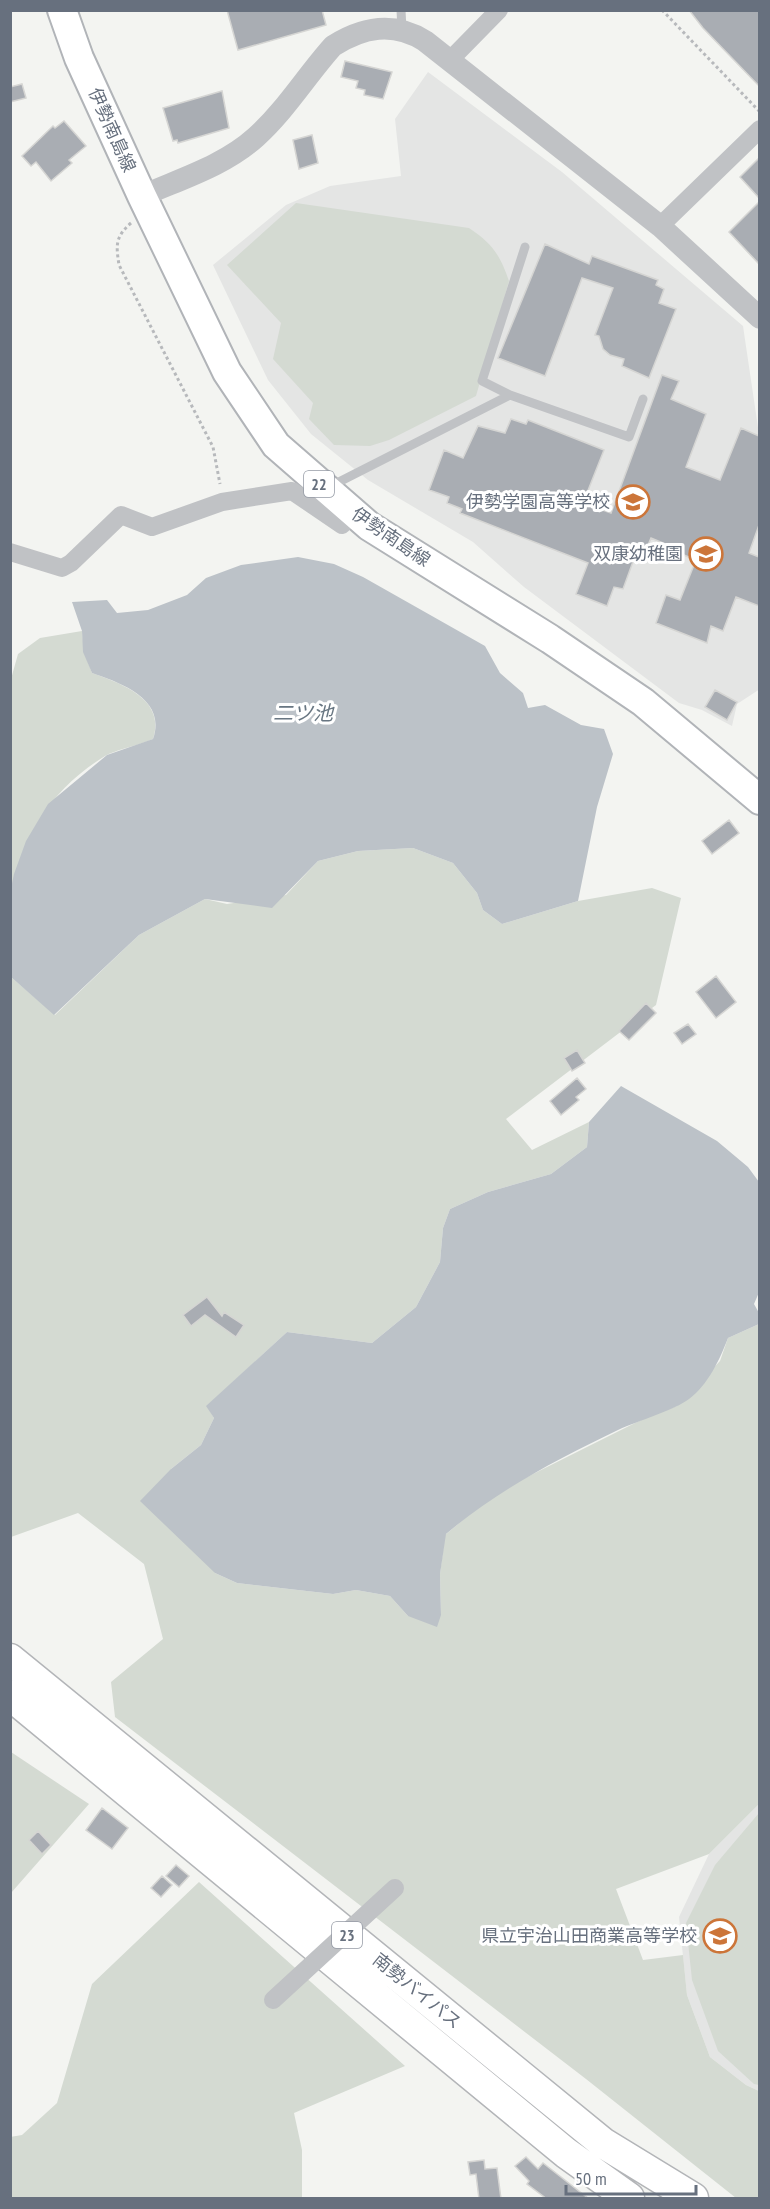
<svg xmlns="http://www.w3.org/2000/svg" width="770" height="2209" viewBox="0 0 770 2209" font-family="'PT Sans Narrow','Noto Sans JP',sans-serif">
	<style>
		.built { fill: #e4e5e4 }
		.green { fill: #d4dad2 }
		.water { fill: #bcc2c8 }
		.building { fill: #a9adb3; stroke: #d5d5d3; stroke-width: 1.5 }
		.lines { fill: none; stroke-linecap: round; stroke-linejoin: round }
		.primary-casing { stroke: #b1b4b8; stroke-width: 32 }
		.trunk-casing { stroke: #b3b5b8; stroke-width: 33 }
		.path { stroke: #b7b9bc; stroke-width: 3; stroke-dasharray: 3 3; stroke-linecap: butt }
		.service { stroke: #c0c2c5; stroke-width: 9 }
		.minor { stroke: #c0c2c5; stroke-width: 18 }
		.tertiary { stroke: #c0c2c5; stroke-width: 22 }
		.primary { stroke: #fff; stroke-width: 28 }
		.trunk { stroke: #fff; stroke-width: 30 }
		.minor-bridge { stroke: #c0c2c5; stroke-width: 18 }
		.labels { text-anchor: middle; stroke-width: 6; stroke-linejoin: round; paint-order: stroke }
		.shield { fill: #fff; stroke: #959ba5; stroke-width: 1.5 }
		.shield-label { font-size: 16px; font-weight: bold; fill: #67707e }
		.street-label { font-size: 18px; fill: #67707e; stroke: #fff }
		.poi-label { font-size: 18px; fill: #67707e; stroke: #fff; text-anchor: end }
		.water-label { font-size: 20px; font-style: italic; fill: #687682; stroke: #fff }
	</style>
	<rect width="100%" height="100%" fill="#f3f4f1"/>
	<path class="built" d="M 428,72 L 562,172 L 743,326 L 760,441 L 760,689 L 737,704 L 732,726 L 702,710 L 679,703 L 524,587 L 473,542 L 368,480 L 311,434 L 268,380 L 213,265 L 286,205 L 330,186 L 401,176 L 395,119 Z
		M 759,1804 L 759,2091 L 746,2085 L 710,2057 L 687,1995 L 679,1917 L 709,1854 Z"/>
	<path class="green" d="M 296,203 L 469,228 C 492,243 500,255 509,281 L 476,396 L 389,440 L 370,446 L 334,445 L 309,419 L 313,403 L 273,359 L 281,323 L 227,265 Z
		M 82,631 L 84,652 L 92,673 C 122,684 166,699 153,739 C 140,745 115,750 105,756 C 53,788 23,834 11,892 L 11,679 L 18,654 L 40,638 Z
		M 413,848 L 453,863 L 477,893 L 483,910 L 502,924 L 578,901 L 652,888 L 681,898 L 656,1005 L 506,1119 L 532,1150 L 589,1122 L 587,1147 L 551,1174 L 488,1192 L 450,1209 L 443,1228 L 440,1262 L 416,1307 L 372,1343 L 287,1332 L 207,1406 L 214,1418 L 201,1445 L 171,1469 L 215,1573 L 237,1583 L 333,1594 L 356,1590 L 390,1596 L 408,1616 L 441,1615 L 440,1574 L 445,1535 L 482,1504 L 521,1480 L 649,1416 L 677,1406 L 720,1361 L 728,1338 L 759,1324 L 759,1804 L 709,1854 L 616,1889 L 643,1960 L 683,1955 L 687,1995 L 710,2057 L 746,2085 L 759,2091 L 759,2198 L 736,2198 L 586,2079 L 115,1717 L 111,1682 L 163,1639 L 144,1564 L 78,1513 L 11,1537 L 11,977 L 55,1015 L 139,935 L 205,899 L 227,904 L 286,895 L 318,861 L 358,851 Z
		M 11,1752 L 89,1804 L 11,1893 Z
		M 759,1813 L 759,2085 L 754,2084 L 718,2051 L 692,1980 L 686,1923 L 715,1865 Z
		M 199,1882 L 405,2066 L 294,2113 L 302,2150 L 302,2198 L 11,2198 L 10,2137 L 22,2135 L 57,2103 L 92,1984 Z"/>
	<path class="water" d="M 298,557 L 334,564 L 363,577 L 485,646 L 500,673 L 523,693 L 528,708 L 545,705 L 581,725 L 604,729 L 613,754 L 597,807 L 578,901 L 502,924 L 483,910 L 477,893 L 453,863 L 413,848 L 358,851 L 318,861 L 272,908 L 205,899 L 139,935 L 54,1015 L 11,977 L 10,893 L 14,874 L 26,841 L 48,804 L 107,755 L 153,739 C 167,699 121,683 92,673 L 83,652 L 82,631 L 72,602 L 107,600 L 117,613 L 148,610 L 187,595 L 206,578 L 241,565 Z
		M 621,1086 L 717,1141 L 748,1167 L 759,1182 L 760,1290 L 754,1304 L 759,1313 L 759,1324 L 728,1338 C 720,1359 708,1385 689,1399 C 675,1410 637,1421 618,1430 C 556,1460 498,1490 446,1534 L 440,1574 L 441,1615 L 437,1627 L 408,1616 L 390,1596 L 356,1590 L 333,1594 L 237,1583 L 215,1573 L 140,1501 L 171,1469 L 201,1445 L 214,1418 L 206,1406 L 287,1332 L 372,1343 L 416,1307 L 440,1262 L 443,1228 L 450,1209 L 488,1192 L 551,1174 L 587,1147 L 589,1122 Z"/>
	<path class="building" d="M 227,10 L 322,10 L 326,25 L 238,50 Z
		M 689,10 L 759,10 L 759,86 L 703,28 Z
		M 345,61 L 392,72 L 383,99 L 364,95 L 365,90 L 356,88 L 358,81 L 341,77 Z
		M 22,84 L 26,98 L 10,102 L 10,87 Z
		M 222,91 L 229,128 L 178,143 L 177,140 L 173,141 L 163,108 Z
		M 64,121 L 86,146 L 69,160 L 72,163 L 51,181 L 36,162 L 31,166 L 22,156 L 53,126 L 55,128 Z
		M 312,135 L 318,163 L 299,169 L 293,140 Z
		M 759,158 L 759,198 L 740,177 Z
		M 759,202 L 759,264 L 729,232 Z
		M 545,244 L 589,264 L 592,256 L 658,280 L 656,285 L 664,289 L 659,303 L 676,309 L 649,378 L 622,366 L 624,359 L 610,355 L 603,349 L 599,336 L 595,335 L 613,288 L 582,278 L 545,376 L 498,358 Z
		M 662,375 L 679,381 L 671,399 L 706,414 L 686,467 L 720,480 L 741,428 L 759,436 L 759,525 L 749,553 L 759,557 L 759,606 L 736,597 L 723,631 L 711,626 L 707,643 L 656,623 L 666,595 L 680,600 L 696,560 L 674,551 L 675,548 L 651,538 L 646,550 L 638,548 L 623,589 L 614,587 L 607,606 L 576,594 L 588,563 L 460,513 L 462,509 L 447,503 L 449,497 L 429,490 L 444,450 L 463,458 L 478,426 L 505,433 L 511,419 L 526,424 L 528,420 L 604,450 L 583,503 L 611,513 Z
		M 715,690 L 737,702 L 727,720 L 705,707 Z
		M 729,820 L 739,833 L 712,854 L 702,841 Z
		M 716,976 L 736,1002 L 716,1018 L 696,992 Z
		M 646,1003 L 656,1013 L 629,1040 L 619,1031 Z
		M 688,1024 L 696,1034 L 682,1044 L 674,1033 Z
		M 577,1050 L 585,1063 L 572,1071 L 564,1058 Z
		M 577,1078 L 586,1089 L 576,1097 L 579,1100 L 561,1115 L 550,1101 Z
		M 207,1297 L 222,1316 L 224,1312 L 244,1325 L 236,1337 L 205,1315 L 191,1326 L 183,1315 Z
		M 102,1808 L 128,1828 L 112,1849 L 86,1830 Z
		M 38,1831 L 51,1845 L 42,1854 L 29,1840 Z
		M 176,1865 L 189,1876 L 179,1887 L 166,1876 Z
		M 162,1876 L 172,1885 L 161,1897 L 151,1888 Z
		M 526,2157 L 538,2169 L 543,2163 L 589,2199 L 547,2199 L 527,2184 L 529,2181 L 515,2166 Z
		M 484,2160 L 485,2169 L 497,2168 L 501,2199 L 479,2199 L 476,2174 L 470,2175 L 468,2162 Z"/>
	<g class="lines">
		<defs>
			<path id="primary" d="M 62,10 L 79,58 L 142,196 L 227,372 L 276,445 L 369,526 L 550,639 L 643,702 L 760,800"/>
			<path id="trunk" d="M 10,1659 L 603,2143 L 693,2198
				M 10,1695 L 566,2153 L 629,2198"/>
		</defs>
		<use href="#primary" class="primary-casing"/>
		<use href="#trunk" class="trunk-casing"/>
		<path class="path" d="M 662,10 L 760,112
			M 131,223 C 115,237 116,245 119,265 L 213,447 L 220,484"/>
		<path class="service" d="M 401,10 L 402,30
			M 510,395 L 629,437 L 643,399
			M 329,487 L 510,395 L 482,381 L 525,247"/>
		<path class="minor" d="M 449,61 L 499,10
			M 660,226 L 760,129
			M 10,552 L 62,568 L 71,563 L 121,515 L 152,527 L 222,502 L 292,491 L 342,525 L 353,513"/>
		<path class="tertiary" d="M 142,196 C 180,179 224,166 256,137 C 285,111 307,75 333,46 C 363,27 393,21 425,41 L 660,226 L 760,318"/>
		<use href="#primary" class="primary"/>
		<use href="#trunk" class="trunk"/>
		<path class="minor-bridge" d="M 273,2000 L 395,1888"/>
	</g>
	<defs>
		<symbol id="school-ring" viewBox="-11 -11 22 22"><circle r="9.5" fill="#fff" stroke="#cc7539" stroke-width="1.5"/><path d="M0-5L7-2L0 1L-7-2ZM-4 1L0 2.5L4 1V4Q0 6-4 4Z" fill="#cc7539"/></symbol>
	</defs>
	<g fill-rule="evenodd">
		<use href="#school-ring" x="614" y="483" width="38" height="38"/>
		<use href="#school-ring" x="687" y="535" width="38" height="38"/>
		<use href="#school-ring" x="701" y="1917" width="38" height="38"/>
	</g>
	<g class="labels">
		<g class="shield">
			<rect x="304" y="471" width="30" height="26" rx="4.5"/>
			<rect x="332" y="1922" width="30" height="26" rx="4.5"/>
		</g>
		<g class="shield-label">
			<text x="319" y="490">22</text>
			<text x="347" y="1941">23</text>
		</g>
		<g class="street-label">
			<text transform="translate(112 130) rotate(66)" y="6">伊勢南島線</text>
			<text transform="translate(391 537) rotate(34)" y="6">伊勢南島線</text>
			<text transform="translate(417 1991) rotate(39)" y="6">南勢バイパス</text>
		</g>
		<g class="poi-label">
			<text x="610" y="508">伊勢学園高等学校</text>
			<text x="683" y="560">双康幼稚園</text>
			<text x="697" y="1942">県立宇治山田商業高等学校</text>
		</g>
		<g class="water-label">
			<text x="303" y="720">二ツ池</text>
		</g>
	</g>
	<rect width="770" height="2209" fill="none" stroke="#67707e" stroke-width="24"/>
	<path d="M566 2185v9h130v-9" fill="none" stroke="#67707e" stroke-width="3"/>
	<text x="575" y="2185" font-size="18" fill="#67707e" stroke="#ffffff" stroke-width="4.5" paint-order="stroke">50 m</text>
</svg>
